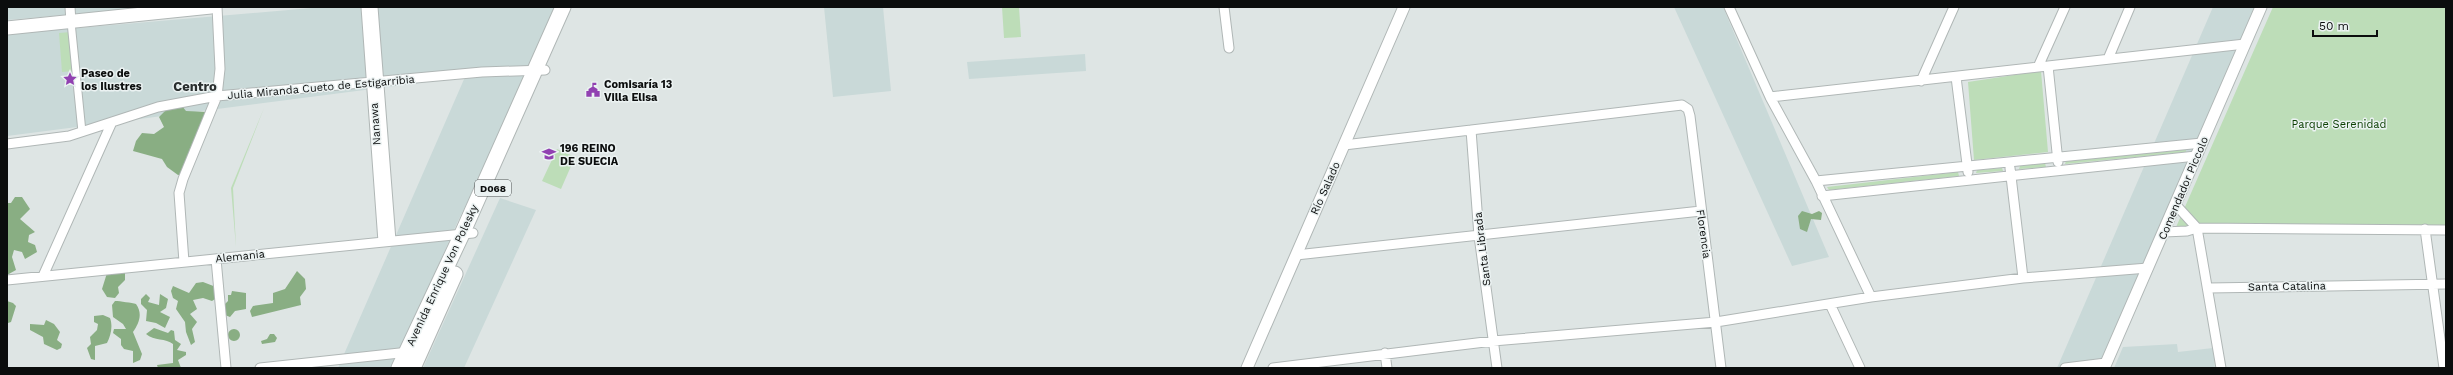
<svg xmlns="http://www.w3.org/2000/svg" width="2453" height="375" viewBox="0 0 2453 375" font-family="'Work Sans',sans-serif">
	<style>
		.built { fill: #c9d9d8 }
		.green { fill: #bdddb8 }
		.forest { fill: #89ae83 }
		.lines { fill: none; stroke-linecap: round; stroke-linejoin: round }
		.pedestrian-casing { stroke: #b0b7b6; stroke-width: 9 }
		.minor-casing { stroke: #b0b7b6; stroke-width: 11 }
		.tertiary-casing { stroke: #b0b7b6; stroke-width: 13 }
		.secondary-casing { stroke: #b0b7b6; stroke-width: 15 }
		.primary-casing { stroke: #b0b7b6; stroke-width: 17 }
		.pedestrian { stroke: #fff; stroke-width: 7 }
		.minor { stroke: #fff; stroke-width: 9 }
		.tertiary { stroke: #fff; stroke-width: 11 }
		.secondary { stroke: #fff; stroke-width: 13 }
		.primary { stroke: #fff; stroke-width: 15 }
		.labels { text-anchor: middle; stroke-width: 3; stroke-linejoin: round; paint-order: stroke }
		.shield { fill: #ebf2f2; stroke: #4e5252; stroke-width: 1 }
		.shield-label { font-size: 10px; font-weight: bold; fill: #0b0d0d }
		.poi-label { font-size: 11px; font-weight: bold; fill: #0b0d0d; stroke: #ebf2f2; text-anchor: start }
		.street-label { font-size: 11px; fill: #0b0d0d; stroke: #ebf2f2 }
		.park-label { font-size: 11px; fill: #0d4104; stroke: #ebf2f2 }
		.quarter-label { font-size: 13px; font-weight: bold; fill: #292e2e; stroke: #ebf2f2 }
	</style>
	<rect width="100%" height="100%" fill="#dee5e4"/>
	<path class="built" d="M 7,7 L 153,7 L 7,20 Z
		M 323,7 L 560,7 L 534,69 L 458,221 L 393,368 L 338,368 L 465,77 L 7,136 L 7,34 Z
		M 824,7 L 883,7 L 891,91 L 833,97 Z
		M 1674,7 L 1723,7 L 1829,257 L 1792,266 Z
		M 2213,7 L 2260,7 L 2102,368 L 2057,368 Z
		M 1085,54 L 1086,71 L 969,79 L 967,62 Z
		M 500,198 L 536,210 L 464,368 L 423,368 Z
		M 2177,344 L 2178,352 L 2213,348 L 2215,368 L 2114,368 L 2123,347 Z"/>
	<path class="green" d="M 1002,7 L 1019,7 L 1021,37 L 1004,38 Z
		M 2273,7 L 2446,7 L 2446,229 L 2173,234 Z
		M 71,32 L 74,71 L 62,72 L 59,33 Z
		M 2041,71 L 2048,152 L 1974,160 L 1968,82 Z
		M 264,108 L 233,188 L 236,247 L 231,188 Z
		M 557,149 L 575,157 L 561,189 L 542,181 Z
		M 2186,149 L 2186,152 L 2065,164 L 2066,161 Z
		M 2045,163 L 2046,167 L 2019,169 L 2020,166 Z
		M 2002,168 L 2003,171 L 1976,173 L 1977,170 Z
		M 1958,172 L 1959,176 L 1829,190 L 1827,187 Z"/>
	<path class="forest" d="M 172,104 L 182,106 L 186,111 L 207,112 L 189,173 L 178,175 L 167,167 L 162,159 L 133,151 L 136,141 L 142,133 L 154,134 L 164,127 L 159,117 Z
		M 15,197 L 22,197 L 30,209 L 20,219 L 35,232 L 29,235 L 28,242 L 35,245 L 37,252 L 25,259 L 22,252 L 14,250 L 12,257 L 16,270 L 7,275 L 7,203 L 11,203 Z
		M 1802,211 L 1812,214 L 1819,211 L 1822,213 L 1821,220 L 1811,219 L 1807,232 L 1800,229 L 1798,216 Z
		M 120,269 L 125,273 L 125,280 L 118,287 L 119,293 L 115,298 L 107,297 L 102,289 L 107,273 Z
		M 297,271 L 305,279 L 306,289 L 300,297 L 301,305 L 252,317 L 250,311 L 253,306 L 273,303 L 273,293 L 285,289 Z
		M 203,282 L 216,287 L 218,297 L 212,301 L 203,298 L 193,300 L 197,309 L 190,314 L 197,322 L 192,329 L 195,342 L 191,345 L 186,332 L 185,322 L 176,309 L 178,301 L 173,298 L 171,291 L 173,286 L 189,293 L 196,283 Z
		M 232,291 L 246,293 L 246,309 L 235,311 L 230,317 L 225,315 L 222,307 L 228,301 L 228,295 L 231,295 Z
		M 146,294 L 150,298 L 148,302 L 159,305 L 160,294 L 168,299 L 166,308 L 160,312 L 170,317 L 165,328 L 156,323 L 146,321 L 147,310 L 141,304 L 141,299 Z
		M 7,301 L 13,303 L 16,306 L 11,322 L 8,323 Z
		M 115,301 C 120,301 132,303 136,304 C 143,314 139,323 133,332 L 142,354 L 140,360 L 133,363 L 133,351 L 124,349 L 121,345 L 121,339 L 113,333 L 114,329 L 126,329 L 123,324 L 113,317 L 112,305 Z
		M 103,315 L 110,318 C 113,326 111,335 107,343 L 95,346 L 95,360 L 91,359 L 87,348 L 91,344 L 90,337 L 97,330 L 98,324 L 94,322 L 94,316 Z
		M 46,320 L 54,324 L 60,332 L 57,340 L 62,344 L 61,348 L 57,350 L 44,344 L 43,337 L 30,330 L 30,324 L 44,325 Z
		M 154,328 L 168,333 L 171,330 L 174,331 L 175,340 L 181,344 L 177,350 L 186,352 L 186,355 L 178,360 L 181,368 L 158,368 L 157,365 L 173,363 L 173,344 C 166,338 154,341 146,334 Z
		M228 335a6 6 0 1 1 12 0a6 6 0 1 1-12 0Z
		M 270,334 L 274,334 L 277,338 L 275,342 L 262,344 L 261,341 L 267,339 Z"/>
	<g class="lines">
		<defs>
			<path id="pedestrian" d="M 71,22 L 82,132"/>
			<path id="minor" d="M 70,7 L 71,22
				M 366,7 L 383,242
				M 373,7 L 391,241
				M 1224,7 L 1229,48
				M 1729,7 L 1770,97 L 1816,181 L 1871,297
				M 2108,59 L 2130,7
				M 2048,66 L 2058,162
				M 2038,67 L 2065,7
				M 1956,77 L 1968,172
				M 1921,81 L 1954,7
				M 1770,97 L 2245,44
				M 1471,130 L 1479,236 L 1497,368
				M 7,144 L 69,136 L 158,107 L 217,96 L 482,72 L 545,70
				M 1344,145 L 1682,105 L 1688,109 L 1690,116 L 1721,368
				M 2010,168 L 2023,278
				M 1816,181 L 2202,143
				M 1822,196 L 2196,156
				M 2176,205 L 2197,228 L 2221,368
				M 2425,229 L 2444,368
				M 2164,232 L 2187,231 L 2197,228 L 2446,230
				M 1296,255 L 1701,211
				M 216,259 L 226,368
				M 184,262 L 179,193 L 183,179 L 217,96 L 220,69 L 217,7
				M 43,276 L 112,122
				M 7,280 L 473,233
				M 2209,288 L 2446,284
				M 1830,304 L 1860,368
				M 1385,353 L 1387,368
				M 260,368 L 409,352
				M 1273,368 L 1493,341 L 1716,322 L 1871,297 L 2023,278 L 2148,268
				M 2065,368 L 2106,363"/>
			<path id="tertiary" d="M 1247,368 L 1404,7
				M 2104,368 L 2261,7"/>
			<path id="secondary" d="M 7,28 L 211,7"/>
			<path id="primary" d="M 399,368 L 462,234 L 563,7
				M 413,368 L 455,274"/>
		</defs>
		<use href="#pedestrian" class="pedestrian-casing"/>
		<use href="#minor" class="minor-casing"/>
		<use href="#tertiary" class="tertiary-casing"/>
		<use href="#secondary" class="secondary-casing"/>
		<use href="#primary" class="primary-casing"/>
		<use href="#pedestrian" class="pedestrian"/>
		<use href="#minor" class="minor"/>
		<use href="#tertiary" class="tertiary"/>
		<use href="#secondary" class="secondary"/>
		<use href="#primary" class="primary"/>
	</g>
	<defs>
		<symbol id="sight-bare" viewBox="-9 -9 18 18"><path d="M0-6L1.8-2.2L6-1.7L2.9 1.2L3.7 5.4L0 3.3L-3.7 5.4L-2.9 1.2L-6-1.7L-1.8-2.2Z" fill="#9141b1" stroke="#ebf2f2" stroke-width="2.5" paint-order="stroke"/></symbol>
		<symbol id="civic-bare" viewBox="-9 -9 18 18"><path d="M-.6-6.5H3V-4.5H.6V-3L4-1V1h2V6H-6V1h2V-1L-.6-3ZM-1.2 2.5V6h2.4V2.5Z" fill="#9141b1" stroke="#ebf2f2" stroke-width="2.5" paint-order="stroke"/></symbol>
		<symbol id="school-bare" viewBox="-9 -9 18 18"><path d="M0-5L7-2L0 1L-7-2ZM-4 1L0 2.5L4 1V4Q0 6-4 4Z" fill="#9141b1" stroke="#ebf2f2" stroke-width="2.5" paint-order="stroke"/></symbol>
	</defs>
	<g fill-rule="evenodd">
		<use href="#sight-bare" x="60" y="69" width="20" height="20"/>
		<use href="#civic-bare" x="583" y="80" width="20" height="20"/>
		<use href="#school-bare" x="539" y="144" width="20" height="20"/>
	</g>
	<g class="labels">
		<rect class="shield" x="475" y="180" width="36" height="16" rx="3"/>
		<g class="shield-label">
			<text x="493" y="192">D068</text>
		</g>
		<g class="poi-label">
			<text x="81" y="77">Paseo de<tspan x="81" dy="13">los Ilustres</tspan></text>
			<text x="604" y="88">Comisaría 13<tspan x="604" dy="13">Villa Elisa</tspan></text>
			<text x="560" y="152">196 REINO<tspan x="560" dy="13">DE SUECIA</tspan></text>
		</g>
		<g class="street-label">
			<text transform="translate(321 87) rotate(-5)" y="4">Julia Miranda Cueto de Estigarribia</text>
			<text transform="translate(375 124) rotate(-94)" y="4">Nanawa</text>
			<text transform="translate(1325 188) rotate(-66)" y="4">Río Salado</text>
			<text transform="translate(2183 188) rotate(-67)" y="4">Comendador Piccolo</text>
			<text transform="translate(1704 234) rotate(82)" y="4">Florencia</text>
			<text transform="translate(1482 249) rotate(-97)" y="4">Santa Librada</text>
			<text transform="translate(240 256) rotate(-6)" y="4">Alemania</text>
			<text transform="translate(442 275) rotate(-65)" y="4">Avenida Enrique Von Polesky</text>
			<text transform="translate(2287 286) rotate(-1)" y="4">Santa Catalina</text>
		</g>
		<g class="park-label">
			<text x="2339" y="128">Parque Serenidad</text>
		</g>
		<g class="quarter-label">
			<text x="195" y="91">Centro</text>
		</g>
	</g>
	<rect width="2453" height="375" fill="none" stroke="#0b0d0d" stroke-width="16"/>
	<path d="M2313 30v6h64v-6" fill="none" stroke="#0b0d0d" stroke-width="2"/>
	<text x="2319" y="30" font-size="12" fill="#0b0d0d" stroke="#ebf2f2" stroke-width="3" paint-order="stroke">50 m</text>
</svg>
